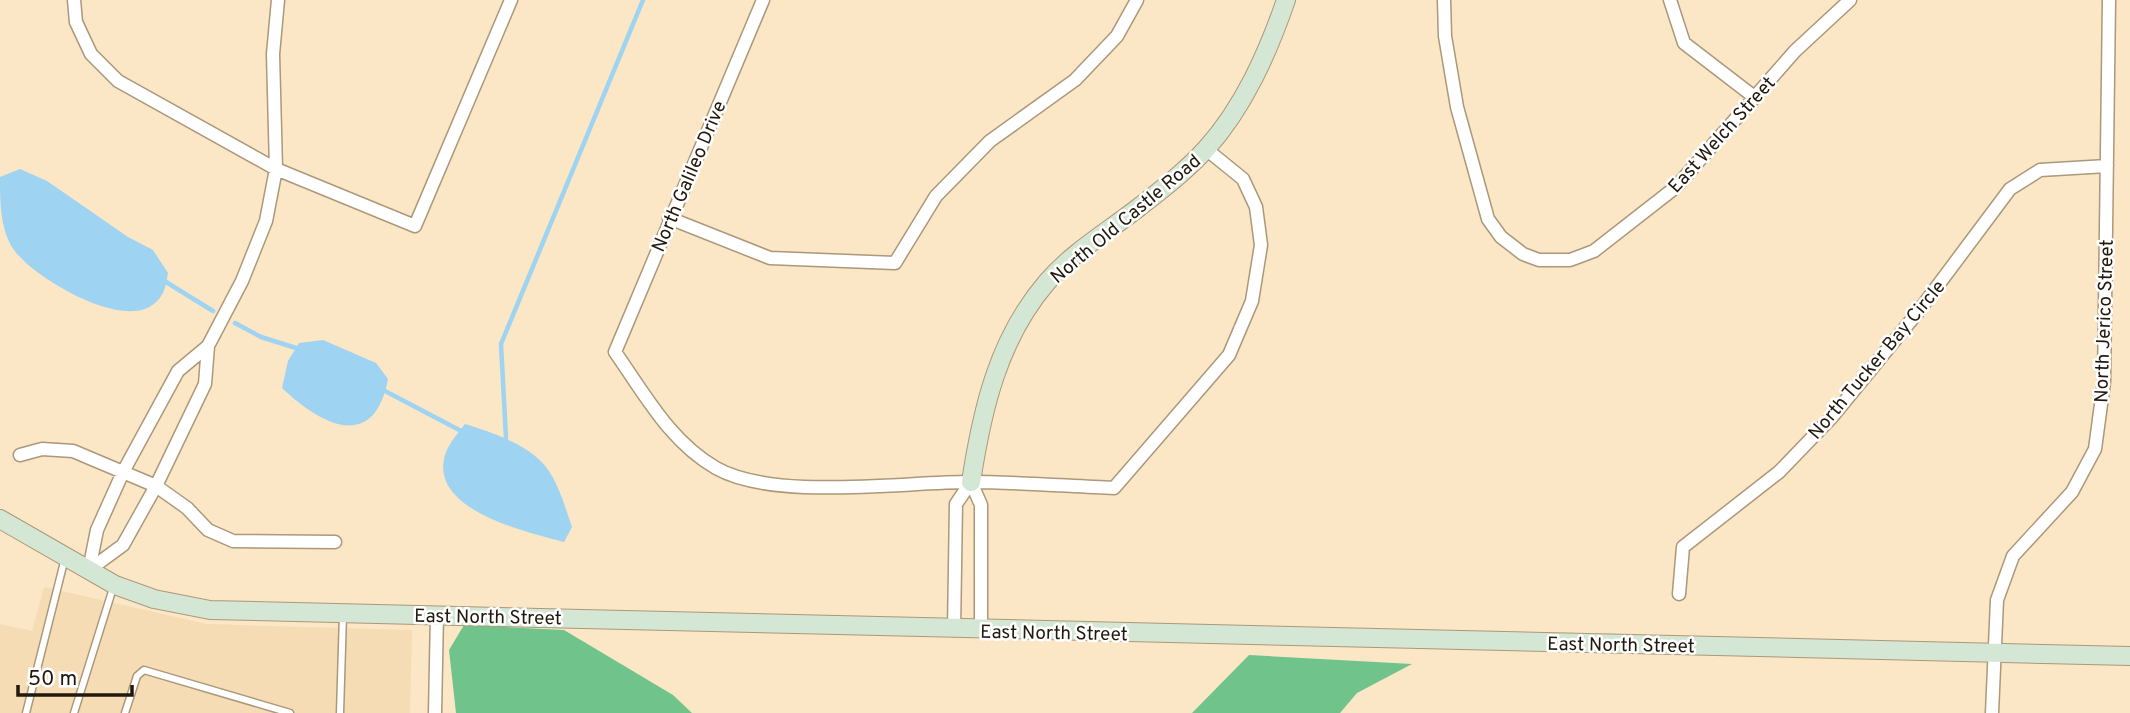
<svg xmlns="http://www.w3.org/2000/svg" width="2130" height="713" viewBox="0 0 2130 713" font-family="Overpass,sans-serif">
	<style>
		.built { fill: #f6dcb5 }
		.forest { fill: #70c48b }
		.water { fill: #9ed3f2 }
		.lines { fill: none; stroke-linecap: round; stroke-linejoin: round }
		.stream { stroke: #9ed3f2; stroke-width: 4.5 }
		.lane-casing { stroke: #ac987a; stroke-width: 9 }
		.street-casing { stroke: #ac987a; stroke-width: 15 }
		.secondary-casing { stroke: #ac987a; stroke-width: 20 }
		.lane { stroke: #fff; stroke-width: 6 }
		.street { stroke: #fff; stroke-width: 12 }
		.secondary { stroke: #d3e7d4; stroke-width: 18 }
		.labels { text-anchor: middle; stroke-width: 5; stroke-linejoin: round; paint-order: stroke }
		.street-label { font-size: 19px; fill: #21190d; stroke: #fff }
	</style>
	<rect width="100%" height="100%" fill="#fbe6c6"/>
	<path class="built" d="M 44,587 L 207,624 L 412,630 L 410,713 L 0,713 L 0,624 L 32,631 Z"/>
	<path class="forest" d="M 464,625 L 564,630 L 673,695 L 692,713 L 456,713 L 449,650 Z
		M 1249,655 L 1412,664 L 1357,693 L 1340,713 L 1192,713 Z"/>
	<path class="water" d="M 20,169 L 47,181 L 128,237 L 153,250 L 168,273 C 166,284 165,294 156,302 C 126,333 34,278 14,250 C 0,230 0,201 0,177 Z
		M 323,340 L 376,363 L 388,379 C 374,453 321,425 282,388 L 288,361 L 299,343 Z
		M 465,424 C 490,432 529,444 546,467 C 559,484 565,507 572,527 L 564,542 C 527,532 425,510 446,452 C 450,442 459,432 465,424 Z"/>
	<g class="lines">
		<path class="stream" d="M 166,282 L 213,311
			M 235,323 L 261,337 L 296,348
			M 385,391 L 465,433
			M 506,438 L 501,344 L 643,0"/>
		<defs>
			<path id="lane" d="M 26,713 L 65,558
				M 74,713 L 113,588
				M 125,713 L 137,676 L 144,670 L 290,713
				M 340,713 L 343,614"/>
			<path id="street" d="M 74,0 L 76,22 L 91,54 L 118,81 L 276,169 L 415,226 L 511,0
				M 763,0 L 615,352 C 644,393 670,442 716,468 C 774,501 901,482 969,482 C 1017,482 1066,486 1114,488 L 1229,355 L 1252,301 L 1261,245 L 1256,207 L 1243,179 L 1206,149
				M 1444,0 L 1445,36 L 1457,107 L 1488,219 L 1501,237 L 1523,254 L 1539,260 L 1570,260 L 1594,251 L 1676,187 L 1795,51 L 1850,0
				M 1670,0 L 1684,43 L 1753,96
				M 669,218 L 770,258 L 895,263 L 936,196 L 990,141 L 1075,80 L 1117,36 L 1137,0
				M 20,455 L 42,449 L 73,451 L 156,486 L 187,508 L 208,530 L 233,541 L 335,542
				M 971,482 L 981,505 L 981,630
				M 89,570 L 123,545 L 156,486 L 205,384 L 208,346 L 242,281 L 266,221 L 276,169 L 273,54 L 278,0
				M 89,570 L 97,530 L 123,472 L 178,371 L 208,346
				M 1679,594 L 1683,547 L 1779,472 L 1832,417 L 1918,312 L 2010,189 L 2040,170 L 2107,166
				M 954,630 L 956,504 L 971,482
				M 435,713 L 437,614
				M 1992,713 L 1997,600 L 2013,556 L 2072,492 L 2095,449 L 2104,382 L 2109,0"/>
			<path id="secondary" d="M 971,482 C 982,410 998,339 1047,282 C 1073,252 1107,232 1138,208 C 1161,190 1186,171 1206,149 C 1244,107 1268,52 1286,0
				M 0,519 L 115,585 L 154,599 L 210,610 L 2130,656"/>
		</defs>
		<use href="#lane" class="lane-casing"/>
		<use href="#street" class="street-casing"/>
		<use href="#secondary" class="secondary-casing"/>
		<use href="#lane" class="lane"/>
		<use href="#street" class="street"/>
		<use href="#secondary" class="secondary"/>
	</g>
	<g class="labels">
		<g class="street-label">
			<text transform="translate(1721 134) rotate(-48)" y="7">East Welch Street</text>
			<text transform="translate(688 176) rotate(-67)" y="7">North Galileo Drive</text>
			<text transform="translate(1125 218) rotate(-40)" y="7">North Old Castle Road</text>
			<text transform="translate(2103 321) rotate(-88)" y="7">North Jerico Street</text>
			<text transform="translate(1876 359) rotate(-50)" y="7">North Tucker Bay Circle</text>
			<text transform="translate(488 616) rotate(1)" y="7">East North Street</text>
			<text transform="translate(1054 632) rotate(1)" y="7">East North Street</text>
			<text transform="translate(1621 644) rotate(1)" y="7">East North Street</text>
		</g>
	</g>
	<path d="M18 685v10h114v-10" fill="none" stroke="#21190d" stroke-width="3.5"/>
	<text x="28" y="685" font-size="21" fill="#21190d" stroke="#ffffff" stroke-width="5" paint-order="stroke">50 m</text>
</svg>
